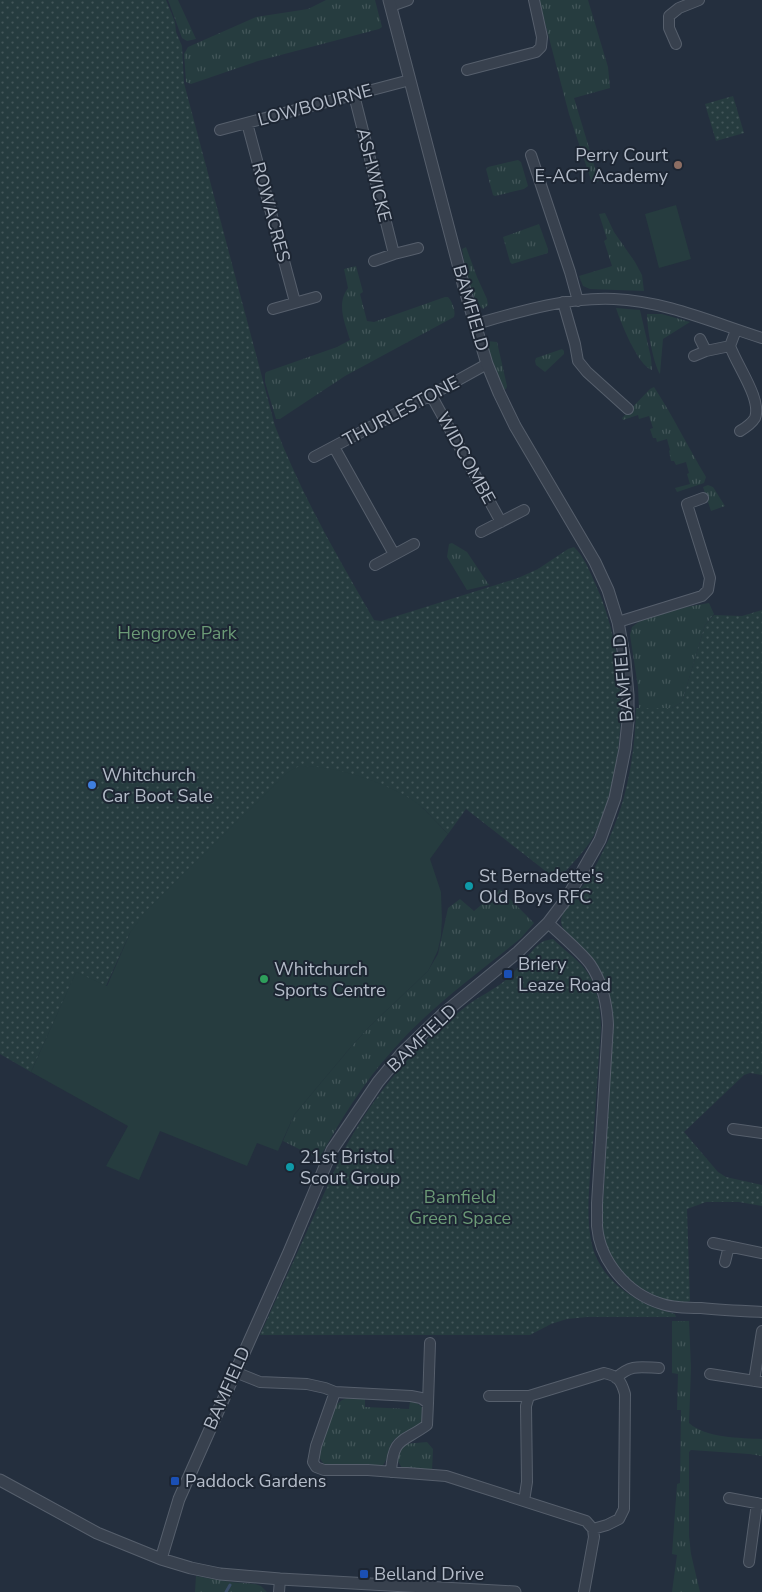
<svg xmlns="http://www.w3.org/2000/svg" width="762" height="1592" viewBox="0 0 762 1592" font-family="'Nunito Sans',sans-serif">
	<style>
		.grass { fill: url(#grass-tufts) }
		.park { fill: url(#park-dots) }
		.pitch { fill: #263c3f }
		.lines { fill: none; stroke-linecap: round; stroke-linejoin: round }
		.stream { stroke: #394c67; stroke-width: 3 }
		.minor-casing { stroke: #565f6c; stroke-width: 12 }
		.tertiary-casing { stroke: #565f6c; stroke-width: 13 }
		.minor { stroke: #38414e; stroke-width: 10 }
		.tertiary { stroke: #38414e; stroke-width: 11 }
		.education-dot { fill: #8d6e63; stroke: #1d2633; stroke-width: 2 }
		.shop-dot { fill: #3f7fe0; stroke: #1d2633; stroke-width: 2 }
		.culture-dot { fill: #0f9aa8; stroke: #1d2633; stroke-width: 2 }
		.transit-dot { fill: #1a4fb4; stroke: #1d2633; stroke-width: 2 }
		.leisure-dot { fill: #2e9e5b; stroke: #1d2633; stroke-width: 2 }
		.labels { text-anchor: middle; stroke-width: 4; stroke-linejoin: round; paint-order: stroke }
		.street-label { font-size: 18px; fill: #b4bcc9; stroke: #1d2633 }
		.poi-label { font-size: 18px; fill: #b4bcc9; stroke: #1d2633; text-anchor: start }
		.park-label { font-size: 18px; fill: #6b9a76; stroke: #1d2633 }
	</style>
	<defs>
		<pattern id="grass-tufts" width="24" height="20" patternUnits="userSpaceOnUse" patternTransform="scale(1.25)"><rect width="24" height="20" fill="#263c3f"/><path d="M3 7l-1-3M5 7V3M7 7l1-3M15 17l-1-3M17 17v-4M19 17l1-3" fill="none" stroke="#435659"/></pattern>
		<pattern id="park-dots" width="8" height="8" patternUnits="userSpaceOnUse" patternTransform="scale(1.25)"><rect width="8" height="8" fill="#263c3f"/><path d="M2 2h.1M6 6h.1" fill="none" stroke="#435659" stroke-width="1.8" stroke-linecap="round"/></pattern>
	</defs>
	<rect width="100%" height="100%" fill="#242f3e"/>
	<path class="grass" d="M 168,0 L 178,0 L 196,39 L 187,41 L 182,38 Z
		M 326,0 L 375,0 L 382,27 L 379,29 L 258,61 L 191,84 L 186,82 L 184,54 L 188,47 L 256,17 L 308,9 Z
		M 539,0 L 588,0 L 608,67 L 610,88 L 574,98 L 599,181 L 592,183 L 569,114 Z
		M 518,160 L 521,162 L 528,186 L 524,189 L 495,196 L 493,195 L 486,169 L 488,167 Z
		M 605,213 L 614,232 L 635,262 L 642,275 L 644,291 L 590,289 L 583,286 L 579,276 L 612,266 L 604,241 L 607,239 L 599,214 Z
		M 539,224 L 548,249 L 548,253 L 512,264 L 510,262 L 503,237 Z
		M 466,247 L 477,277 L 487,299 L 488,305 L 483,309 C 469,297 465,266 462,249 Z
		M 356,266 L 363,292 L 360,294 L 367,321 L 374,322 L 445,297 L 448,297 C 452,301 456,311 454,317 L 345,376 L 280,419 L 276,419 L 265,382 L 265,374 L 266,372 L 337,347 L 350,340 C 345,323 336,304 348,288 L 344,269 Z
		M 616,308 L 640,310 L 651,358 L 652,370 C 638,366 620,321 616,308 Z
		M 647,314 L 662,314 L 690,322 L 663,339 L 660,374 C 653,363 647,328 647,314 Z
		M 487,341 L 497,342 L 507,386 L 506,389 L 503,389 C 497,374 488,358 487,341 Z
		M 562,349 L 564,351 L 564,354 L 545,372 L 536,365 L 535,361 L 536,358 Z
		M 654,387 C 673,416 688,447 706,477 L 704,483 L 677,492 L 675,488 L 690,484 L 687,474 L 689,473 L 686,462 L 676,465 L 674,461 L 671,461 L 669,451 L 670,450 L 667,439 L 657,442 L 656,438 L 653,438 L 650,429 L 653,428 L 649,416 L 639,419 L 638,415 L 623,420 L 622,418 L 650,389 Z
		M 708,485 L 713,487 L 725,506 L 711,511 L 703,487 Z
		M 452,543 L 467,552 L 489,585 L 467,590 L 447,557 L 449,544 Z
		M 709,603 L 714,614 L 705,625 L 682,702 L 672,708 L 639,708 L 638,687 L 630,635 L 632,627 L 641,620 L 686,607 Z
		M 500,889 L 534,923 L 521,938 C 477,974 429,1008 392,1051 C 363,1083 340,1121 319,1159 L 283,1141 L 294,1115 L 350,1048 L 370,1026 L 428,971 L 438,954 L 448,908 L 460,899 L 474,911 Z
		M 672,1321 L 689,1321 L 691,1368 L 689,1423 C 706,1438 740,1438 762,1439 L 762,1456 L 749,1454 L 691,1450 L 689,1452 L 689,1536 L 691,1554 L 700,1592 L 672,1592 L 677,1555 L 672,1554 L 677,1484 L 680,1483 L 681,1410 L 677,1410 L 678,1374 L 672,1373 Z
		M 347,1398 L 365,1399 L 365,1407 L 409,1409 L 410,1401 C 415,1402 420,1404 423,1409 C 430,1428 403,1431 394,1440 C 387,1447 389,1458 383,1465 L 327,1466 C 321,1462 319,1458 319,1451 L 336,1405 L 342,1400 Z
		M 427,1442 L 433,1449 L 432,1471 L 402,1468 L 396,1458 L 404,1444 Z
		M 196,1576 L 231,1582 L 255,1584 L 261,1586 L 267,1592 L 195,1592 Z"/>
	<path class="park" d="M 0,0 L 166,0 L 175,22 L 176,32 L 182,46 L 184,83 L 275,426 C 301,494 337,556 374,620 L 381,621 L 518,578 L 538,569 L 568,549 L 574,547 C 584,556 590,572 595,583 C 629,657 629,755 597,829 C 589,848 571,865 557,880 L 466,809 L 448,834 L 423,808 L 130,933 L 106,986 L 76,973 L 31,1072 L 0,1054 Z
		M 733,96 L 744,133 L 716,141 L 705,104 Z
		M 762,610 L 762,1075 L 750,1073 L 744,1075 L 684,1132 L 718,1172 L 726,1177 L 762,1185 L 762,1206 L 739,1202 L 706,1202 L 687,1209 L 690,1301 L 683,1303 L 659,1298 L 632,1283 L 621,1272 L 604,1246 L 602,1223 L 603,1202 L 613,1023 C 613,1005 609,988 601,971 C 594,958 560,933 561,921 C 562,909 581,890 588,879 C 594,870 599,859 604,849 C 626,806 635,757 636,708 L 672,708 L 682,702 L 705,625 L 714,615 L 742,616 Z
		M 553,939 C 563,949 576,958 584,968 C 598,985 600,1007 601,1027 C 598,1065 596,1103 593,1141 C 591,1175 582,1228 597,1259 C 612,1289 643,1306 675,1314 L 676,1317 L 587,1317 L 567,1319 L 551,1324 L 530,1335 L 260,1335 L 342,1154 C 372,1097 413,1047 464,1008 C 477,997 495,990 508,978 C 518,970 532,948 542,942 C 545,940 549,940 553,939 Z"/>
	<path class="pitch" d="M 676,205 L 691,259 L 659,268 L 645,214 Z
		M 300,766 C 332,765 384,782 411,799 C 425,808 436,822 448,834 L 430,859 L 441,892 L 442,919 L 441,936 L 438,950 L 432,963 L 428,971 L 370,1026 L 350,1048 L 294,1115 L 278,1151 L 257,1143 L 247,1166 L 160,1131 L 139,1180 L 106,1166 L 128,1126 L 31,1072 L 76,972 L 107,986 L 130,933 L 146,911 L 287,773 L 293,769 Z"/>
	<g class="lines">
		<path class="stream" d="M 226,1592 L 230,1585"/>
		<defs>
			<path id="minor" d="M 391,6 L 408,0
				M 676,44 L 669,28 L 669,16 L 679,8 L 699,0
				M 467,70 L 536,52 L 541,47 L 542,37 L 534,0
				M 354,95 L 394,254
				M 247,123 L 295,302
				M 220,130 L 410,80
				M 531,155 L 570,272 L 578,301
				M 374,261 L 394,254 L 418,248
				M 563,302 L 575,344 L 578,361 L 587,372 L 628,409
				M 273,309 L 316,297
				M 476,324 C 521,311 567,297 614,299 C 665,301 714,323 762,338
				M 736,330 L 730,346 C 737,366 762,399 755,418 C 752,423 745,428 740,431
				M 700,339 L 706,351
				M 694,356 L 706,351 L 730,346
				M 431,395 L 501,522
				M 334,447 L 394,554
				M 314,457 L 431,395 L 487,364
				M 481,532 L 524,510
				M 375,565 L 414,544
				M 618,622 L 702,596 L 708,590 L 710,578 L 687,504 L 703,498
				M 548,923 C 560,934 581,952 590,964 C 603,983 607,1003 608,1025 L 597,1203 C 597,1210 597,1218 597,1226 C 600,1262 628,1294 662,1304 C 674,1308 688,1308 701,1308 C 721,1310 742,1311 762,1312
				M 733,1129 L 762,1133
				M 713,1243 L 762,1253
				M 725,1262 L 729,1246
				M 235,1372 L 260,1382 L 307,1384 L 325,1388 L 335,1392 L 411,1396 L 421,1398 L 428,1403 L 427,1425 C 402,1443 393,1437 391,1472
				M 710,1374 L 762,1382
				M 616,1378 C 631,1364 640,1367 659,1368
				M 754,1381 L 762,1331
				M 335,1392 L 316,1446 L 313,1462 L 316,1467 L 324,1470 L 368,1470 L 446,1476 L 586,1521 L 593,1529 L 594,1537 L 584,1592
				M 489,1396 L 529,1396
				M 428,1403 L 430,1343
				M 729,1498 L 762,1504
				M 524,1501 L 527,1482 L 526,1406 L 529,1396 L 604,1373 C 618,1376 621,1380 625,1394 L 624,1509 L 619,1519 L 607,1525 L 593,1529
				M 749,1562 L 757,1503
				M 279,1592 L 280,1579"/>
			<path id="tertiary" d="M 0,1480 L 97,1533 L 161,1559 L 191,1568 L 220,1574 L 280,1579 L 515,1592
				M 161,1559 L 179,1499 L 289,1252 L 332,1150 L 378,1082 L 402,1053 L 444,1013 L 518,952 L 548,923 L 567,898 L 600,840 L 615,798 L 625,749 L 628,721 L 628,695 L 625,661 L 618,622 L 608,590 L 595,562 L 515,426 L 499,393 L 487,364 L 464,287 L 389,0"/>
		</defs>
		<use href="#minor" class="minor-casing"/>
		<use href="#tertiary" class="tertiary-casing"/>
		<use href="#minor" class="minor"/>
		<use href="#tertiary" class="tertiary"/>
	</g>
	<circle class="education-dot" cx="678" cy="165" r="5"/>
	<circle class="shop-dot" cx="92" cy="785" r="5"/>
	<g class="culture-dot">
		<circle cx="469" cy="886" r="5"/>
		<circle cx="290" cy="1167" r="5"/>
	</g>
	<g class="transit-dot">
		<rect x="503" y="969" width="10" height="10" rx="2.5"/>
		<rect x="170" y="1476" width="10" height="10" rx="2.5"/>
		<rect x="359" y="1569" width="10" height="10" rx="2.5"/>
	</g>
	<circle class="leisure-dot" cx="264" cy="979" r="5"/>
	<g class="labels">
		<g class="street-label">
			<text transform="translate(315 105) rotate(-15)" y="6">LOWBOURNE</text>
			<text transform="translate(374 175) rotate(76)" y="6">ASHWICKE</text>
			<text transform="translate(271 212) rotate(75)" y="6">ROWACRES</text>
			<text transform="translate(471 308) rotate(74)" y="6">BAMFIELD</text>
			<text transform="translate(401 411) rotate(-28)" y="6">THURLESTONE</text>
			<text transform="translate(466 458) rotate(61)" y="6">WIDCOMBE</text>
			<text transform="translate(623 678) rotate(-95)" y="6">BAMFIELD</text>
			<text transform="translate(422 1038) rotate(-44)" y="6">BAMFIELD</text>
			<text transform="translate(227 1388) rotate(-66)" y="6">BAMFIELD</text>
		</g>
		<g class="poi-label">
			<text x="668" y="161" text-anchor="end">Perry Court<tspan x="668" dy="21">E-ACT Academy</tspan></text>
			<text x="102" y="781">Whitchurch<tspan x="102" dy="21">Car Boot Sale</tspan></text>
			<text x="479" y="882">St Bernadette's<tspan x="479" dy="21">Old Boys RFC</tspan></text>
			<text x="518" y="970">Briery<tspan x="518" dy="21">Leaze Road</tspan></text>
			<text x="274" y="975">Whitchurch<tspan x="274" dy="21">Sports Centre</tspan></text>
			<text x="300" y="1163">21st Bristol<tspan x="300" dy="21">Scout Group</tspan></text>
			<text x="185" y="1487">Paddock Gardens</text>
			<text x="374" y="1580">Belland Drive</text>
		</g>
		<g class="park-label">
			<text x="177" y="639">Hengrove Park</text>
			<text x="460" y="1203">Bamfield<tspan x="460" dy="21">Green Space</tspan></text>
		</g>
	</g>
</svg>
